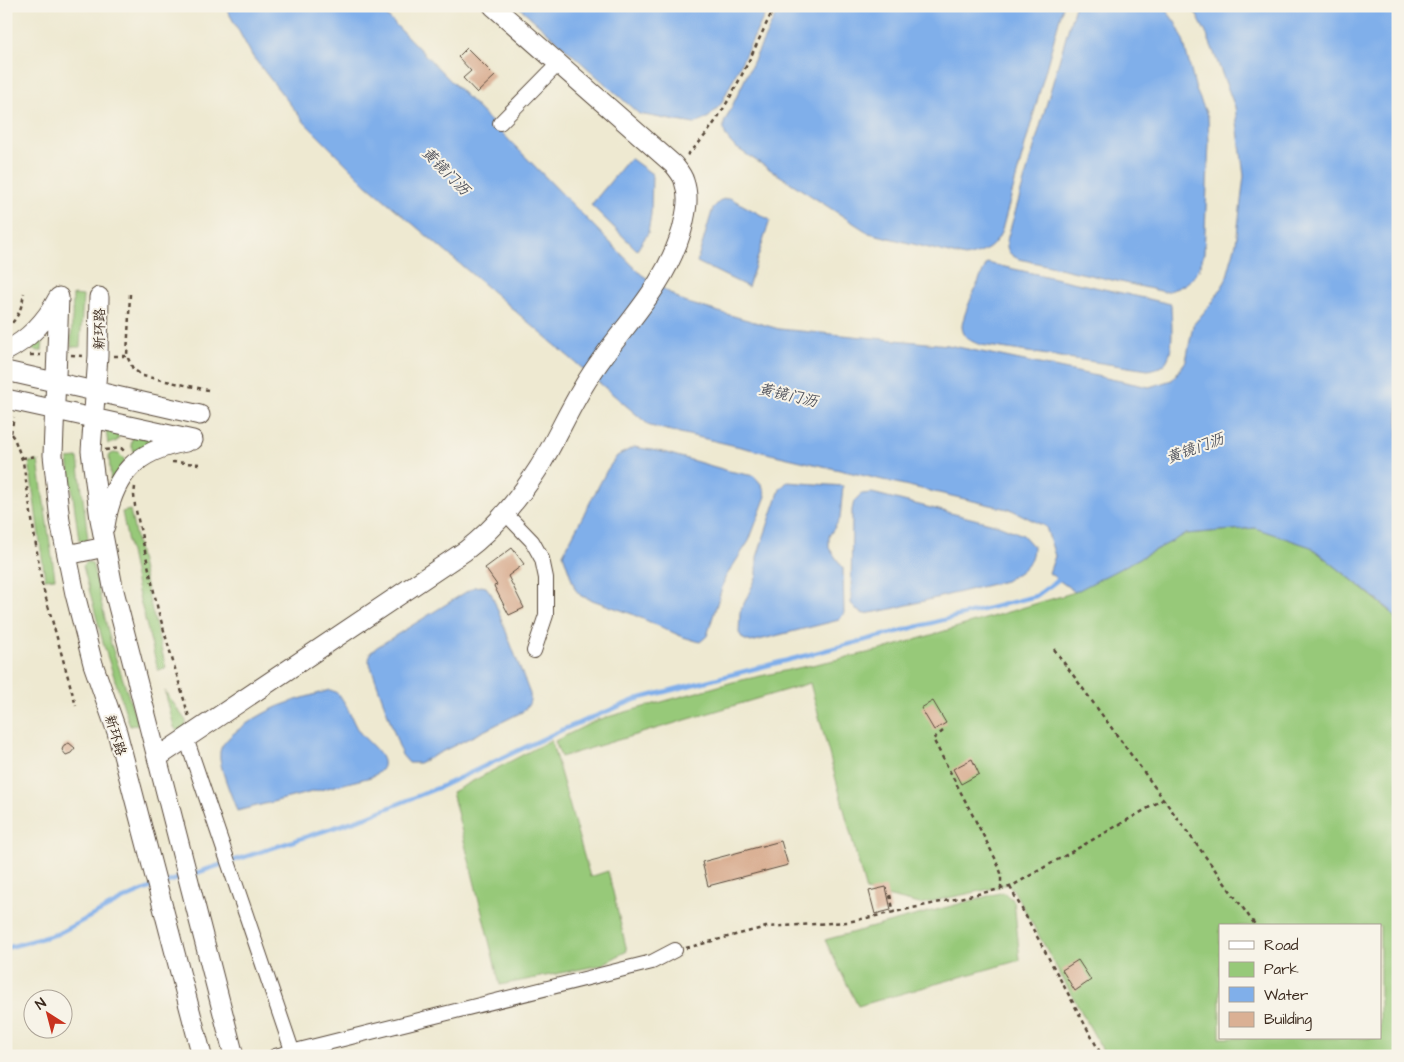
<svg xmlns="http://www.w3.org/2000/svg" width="1404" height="1062" viewBox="0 0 1404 1062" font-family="'Architects Daughter','LXGW WenKai TC',sans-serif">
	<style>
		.green { fill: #97c979; stroke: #697a4c; fill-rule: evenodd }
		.water { fill: #80afea; stroke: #5e6c84 }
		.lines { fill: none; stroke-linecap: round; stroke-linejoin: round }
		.stream { stroke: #80afea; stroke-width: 4.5 }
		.building { fill: #dab094 }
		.street-casing { stroke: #564739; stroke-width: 16 }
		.secondary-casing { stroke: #564739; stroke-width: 21 }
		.path { stroke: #564739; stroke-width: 2.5; stroke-dasharray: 4 4; stroke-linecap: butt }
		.street { stroke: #fff; stroke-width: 14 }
		.secondary { stroke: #fff; stroke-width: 19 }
		.labels { text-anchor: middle; stroke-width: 4; stroke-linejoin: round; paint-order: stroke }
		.street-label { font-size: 14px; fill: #3b2a1e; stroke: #f7f3e8 }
		.water-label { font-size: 15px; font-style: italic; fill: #50525b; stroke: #f7f3e8 }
	</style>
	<rect width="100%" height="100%" fill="#f7f3e8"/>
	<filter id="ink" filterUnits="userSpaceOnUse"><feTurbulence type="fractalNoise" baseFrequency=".02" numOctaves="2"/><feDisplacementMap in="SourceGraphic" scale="10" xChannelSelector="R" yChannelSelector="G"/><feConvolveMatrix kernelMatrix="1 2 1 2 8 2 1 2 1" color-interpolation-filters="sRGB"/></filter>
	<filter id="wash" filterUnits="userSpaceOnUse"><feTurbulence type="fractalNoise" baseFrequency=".0096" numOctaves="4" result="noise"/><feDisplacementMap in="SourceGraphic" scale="20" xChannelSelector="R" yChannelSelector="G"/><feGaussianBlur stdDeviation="1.12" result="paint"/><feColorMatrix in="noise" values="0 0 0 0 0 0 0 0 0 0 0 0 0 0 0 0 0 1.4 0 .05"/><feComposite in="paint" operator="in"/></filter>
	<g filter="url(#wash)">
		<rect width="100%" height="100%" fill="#eee9d1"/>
		<path class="green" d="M 73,295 L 83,296 L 80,347 L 71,347 Z
			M 44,330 L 42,351 C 36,352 31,349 27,345 Z
			M 106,430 L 120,433 L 117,441 L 108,444 Z
			M 133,435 L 158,441 L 135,453 L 131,445 Z
			M 114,453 L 119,454 L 125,460 L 111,483 L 109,455 Z
			M 78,458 L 88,539 L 84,543 L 79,540 L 68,459 Z
			M 38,461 L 55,578 L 45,579 L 29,462 Z
			M 130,510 L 147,590 L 166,668 L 158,670 L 138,592 L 122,512 Z
			M 1255,528 L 1311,547 L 1390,611 L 1398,623 L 1398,1056 L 1106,1056 L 1014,891 L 1007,883 L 999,887 L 920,904 L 866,891 L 810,683 L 561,757 L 555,741 L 597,720 L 733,682 L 881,650 L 1075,592 L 1186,534 ZM 1220,926 L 1380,926 L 1380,1038 L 1220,1038 Z
			M 87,562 L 92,563 L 111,644 L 138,724 L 130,726 L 104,646 L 83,566 Z
			M 165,691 L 186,721 L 185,733 L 177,731 L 174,727 Z
			M 551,740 L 590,877 L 608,871 L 627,951 L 601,965 L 500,985 L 452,792 Z
			M 1003,892 L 1014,901 L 1020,960 L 858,1006 L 825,940 Z"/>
		<path class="water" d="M 225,6 L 380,6 L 384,13 L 642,275 L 684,302 L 779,329 L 948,345 L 1149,387 L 1172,380 L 1186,361 L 1193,325 L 1212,303 L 1226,280 L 1236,243 L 1244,176 L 1235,107 L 1207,35 L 1192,6 L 1398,6 L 1398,623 L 1390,610 L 1311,547 L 1255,528 L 1186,534 L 1075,592 L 1049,573 L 1055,556 L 1046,527 L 1012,510 L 650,426 L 366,184 L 305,123 L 253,57 Z
			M 518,6 L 769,6 L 721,104 L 709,117 L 694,124 L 639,114 Z
			M 780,6 L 1063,6 L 1002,230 C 995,248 984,253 965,257 L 869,233 L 735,147 C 727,139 723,134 724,123 Z
			M 1075,6 L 1163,6 L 1175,22 L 1182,36 L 1196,90 L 1208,117 L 1209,143 L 1204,253 C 1198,277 1189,286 1165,292 L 1019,259 C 1009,255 1006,250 1007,240 Z
			M 630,158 L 652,174 L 651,214 L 648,233 L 637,250 L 591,205 Z
			M 730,198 L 770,220 L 748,287 L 697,262 L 713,208 L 721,200 Z
			M 987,263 L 1171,304 C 1171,319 1176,355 1163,365 C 1159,368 1153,369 1148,370 L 981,345 C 972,342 963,338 962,327 C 962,315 981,277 987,263 Z
			M 634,447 L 663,452 L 729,471 L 754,476 L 762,485 L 766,496 L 749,541 L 725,578 L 707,636 L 700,642 L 683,637 L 632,614 L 581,596 L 575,589 L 563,554 L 607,470 L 617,456 Z
			M 787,482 L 843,486 L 840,519 L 829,536 L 829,548 L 843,568 L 844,613 L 839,620 L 751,642 L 743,639 L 739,633 L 740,612 L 757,576 L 757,557 L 780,489 Z
			M 872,493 L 998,525 L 1023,535 L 1033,546 C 1033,566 1020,572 1005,581 L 887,610 L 864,614 L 856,610 L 851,603 L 852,510 L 854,501 L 861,494 Z
			M 481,586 L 486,587 L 492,595 L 530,694 C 531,703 528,707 522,712 L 419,763 L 409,763 L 402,755 L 369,661 L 370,653 L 377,647 L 474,587 Z
			M 330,690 C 345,693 350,718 358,730 C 368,745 401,763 371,777 L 237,811 C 232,796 218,766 220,752 C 221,736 267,710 282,705 C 297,699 314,695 330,690 Z"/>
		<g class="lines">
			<path class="stream" d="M 193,874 L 366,817 L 440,787 L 562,730 L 637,699 L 1036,596 L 1062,577
				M 162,884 L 183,877
				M 6,948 L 57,934 L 124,899 L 152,887"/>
		</g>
		<g id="blocks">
			<path class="building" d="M 467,48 L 495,76 L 477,93 L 463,78 L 471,71 L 458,57 Z
				M 512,548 L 524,564 L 508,576 L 524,608 L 509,615 L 494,586 L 497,585 L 485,568 Z
				M 933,701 L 946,723 L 934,730 L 921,708 Z
				M 69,743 L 75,748 L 71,753 L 66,755 L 62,750 L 64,745 Z
				M 972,759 L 979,774 L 961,784 L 953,769 Z
				M 781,841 L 788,865 L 708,886 L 702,862 Z
				M 886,887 L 891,910 L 875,914 L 869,891 Z
				M 1078,960 L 1091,980 L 1075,991 L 1062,970 Z"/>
		</g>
	</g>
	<g filter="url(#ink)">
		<use href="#blocks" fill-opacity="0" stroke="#564739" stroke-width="1"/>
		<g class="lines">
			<defs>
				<path id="street" d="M 500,123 L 559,63
					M 506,514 L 532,541 L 542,559 L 546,578 L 546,615 L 534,651
					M 186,738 L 294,1056
					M 275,1056 L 652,962 L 675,950"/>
				<path id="secondary" d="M 59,297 L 53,455 L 60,521 L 75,594 L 93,664 L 117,732 L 202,1056
					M 99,297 L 98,356 L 91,451 L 100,519 L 113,587 L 234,1056
					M 6,351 C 29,339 46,321 58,298
					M 6,371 L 200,415
					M 6,399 L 193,440
					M 105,526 C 113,476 135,450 186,442
					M 67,555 L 105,547
					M 158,757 L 465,551 C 495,528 518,500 538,469 C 557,439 570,406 590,376 C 623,325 664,290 682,230 C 686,213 690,198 684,181 C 683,176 678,170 674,165 L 493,6"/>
			</defs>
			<use href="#street" class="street-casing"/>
			<use href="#secondary" class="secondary-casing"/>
			<path class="path" d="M 687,155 C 725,121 752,52 775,6
				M 130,294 L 127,356 L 133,369 L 143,376 L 208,390
				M 6,328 C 18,320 22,307 24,293
				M 30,355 L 41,355
				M 71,355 L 83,356
				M 114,356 L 127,356
				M 6,428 L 14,438 L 23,462 L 42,584 L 76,706
				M 11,433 L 14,417
				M 105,450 L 121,448 L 126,453
				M 22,458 L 38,456
				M 172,462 L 200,464
				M 135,487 L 134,495 L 135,506 L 158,610 L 189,717
				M 1054,649 L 1256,926
				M 943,731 L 933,739 L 995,858 L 1001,873 L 1001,889
				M 1010,887 L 1102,1056
				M 890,895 L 894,913
				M 686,948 L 766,927 L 848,922 L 1010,887 L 1164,799"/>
			<use href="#street" class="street"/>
			<use href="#secondary" class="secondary"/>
		</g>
	</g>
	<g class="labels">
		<g class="street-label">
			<text transform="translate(99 329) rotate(-89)" y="5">新环路</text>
			<text transform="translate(116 735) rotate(73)" y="5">新环路</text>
		</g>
		<g class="water-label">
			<text transform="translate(446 171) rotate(45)" y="5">黄镜门沥</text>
			<text transform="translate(788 395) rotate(13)" y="5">黄镜门沥</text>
			<text transform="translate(1195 448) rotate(-20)" y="5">黄镜门沥</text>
		</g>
	</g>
	<rect width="1404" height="1062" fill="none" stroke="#f7f3e8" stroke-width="25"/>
	<rect x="1219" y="924" width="162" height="115" fill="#f7f3e8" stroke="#aca397"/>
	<rect x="1229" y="941" width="25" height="8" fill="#ffffff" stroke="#aca397"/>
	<text x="1264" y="950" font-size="15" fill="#3b2a1e">Road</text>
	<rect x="1229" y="962" width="25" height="15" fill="#97c979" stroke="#aca397"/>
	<text x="1264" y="974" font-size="15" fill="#3b2a1e">Park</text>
	<rect x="1229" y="987" width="25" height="15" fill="#80afea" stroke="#aca397"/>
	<text x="1264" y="1000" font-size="15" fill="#3b2a1e">Water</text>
	<rect x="1229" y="1012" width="25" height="15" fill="#dab094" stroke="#aca397"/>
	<text x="1264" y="1024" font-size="15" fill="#3b2a1e">Building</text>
	<g transform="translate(48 1014) rotate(324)"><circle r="24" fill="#f7f3e8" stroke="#aca397"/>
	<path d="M0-4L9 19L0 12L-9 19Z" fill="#c8321e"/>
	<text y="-8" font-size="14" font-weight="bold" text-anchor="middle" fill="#3b2a1e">N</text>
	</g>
</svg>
